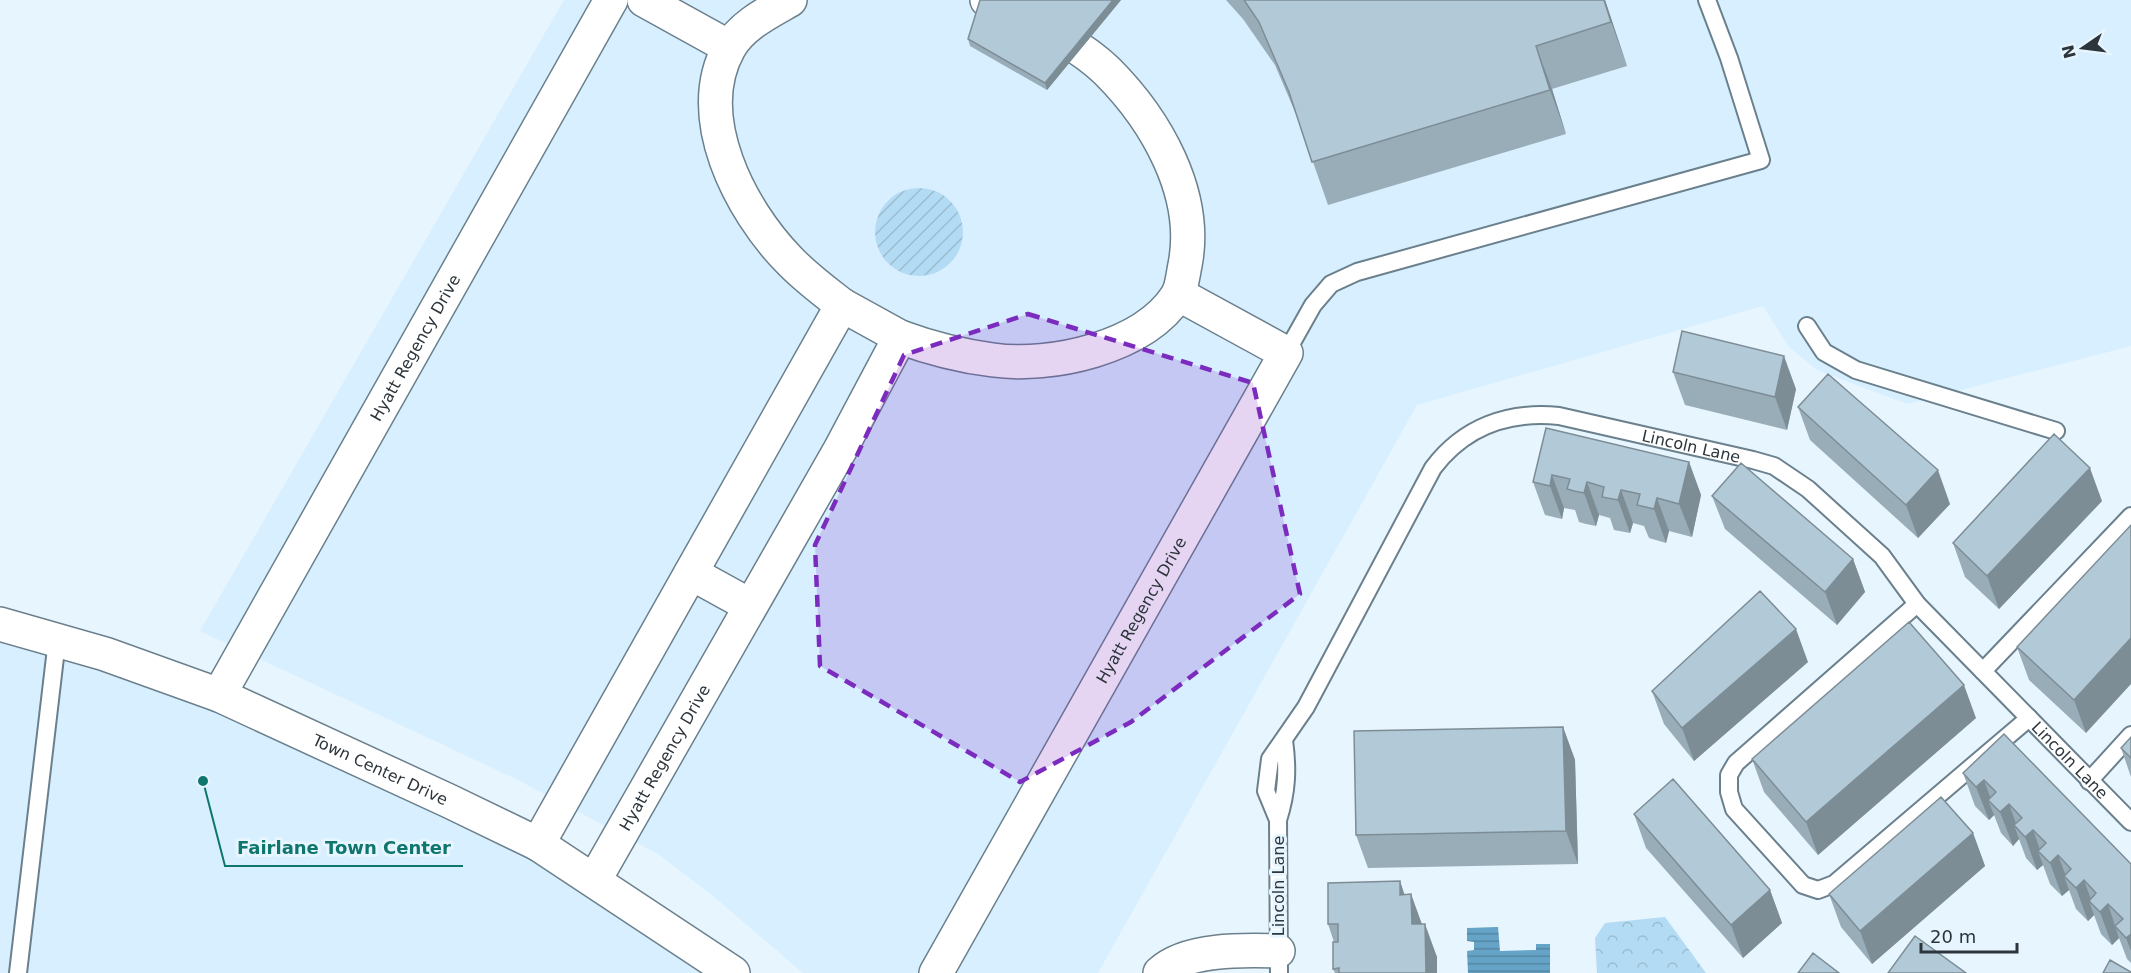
<svg xmlns="http://www.w3.org/2000/svg" width="2131" height="973" viewBox="0 0 2131 973" font-family="'DejaVu Sans',sans-serif">
	<style>
		.built { fill: #d7efff }
		.forest { fill: url(#forest-crowns) }
		.garden { fill: url(#garden-furrows) }
		.water { fill: url(#water-rules) }
		.lines { fill: none; stroke-linecap: round; stroke-linejoin: round }
		.lane-casing { stroke: #6b808d; stroke-width: 20 }
		.street-casing { stroke: #6b808d; stroke-width: 36 }
		.lane { stroke: #fff; stroke-width: 16 }
		.street { stroke: #fff; stroke-width: 33 }
		.wall { fill: #99adb9 }
		.shaded-wall { fill: #7d8d96 }
		.building { fill: #b2c9d7; stroke: #7d8d96; stroke-width: 1.5 }
		.marked { fill: #7b2cbf; fill-opacity: 0.2; stroke: #7b2cbf; stroke-width: 4.5; stroke-dasharray: 12 8; stroke-linejoin: round }
		.labels { text-anchor: middle; stroke-width: 6; stroke-linejoin: round; paint-order: stroke }
		.street-label { font-size: 16px; fill: #2c353b; stroke: #e7f5fe }
		.leader { fill: none; stroke: #0f766e; stroke-width: 2 }
		.callout-dot { fill: #0f766e; stroke: #e7f5fe; stroke-width: 2 }
		.callout-label { font-size: 18px; text-anchor: middle; font-weight: bold; fill: #0f766e; stroke: #e7f5fe; stroke-width: 6; stroke-linejoin: round; paint-order: stroke }
	</style>
	<defs>
		<pattern id="forest-crowns" width="20" height="18" patternUnits="userSpaceOnUse" patternTransform="scale(1.5)"><rect width="20" height="18" fill="#b3dbf3"/><path d="M2 6a3 3 0 1 1 6 0M12 15a3 3 0 1 1 6 0" fill="none" stroke="#9abdd1"/></pattern>
		<pattern id="garden-furrows" width="10" height="10" patternUnits="userSpaceOnUse" patternTransform="scale(1.5)"><rect width="10" height="10" fill="#b3dbf3"/><path d="M-1 1l2-2M0 10L10 0M9 11l2-2" fill="none" stroke="#9abdd1"/></pattern>
		<pattern id="water-rules" width="6" height="5" patternUnits="userSpaceOnUse" patternTransform="scale(1.5)"><rect width="6" height="5" fill="#66a4c7"/><path d="M0 2.5h6" fill="none" stroke="#5486a3"/></pattern>
	</defs>
	<rect width="100%" height="100%" fill="#e7f5fe"/>
	<path class="built" d="M 564,0 L 2131,0 L 2131,346 L 1907,404 L 1817,370 L 1789,347 L 1763,306 L 1417,405 L 1098,973 L 803,973 L 712,895 L 658,854 L 518,780 L 200,631 Z
		M 0,624 L 449,801 L 733,973 L 0,973 Z"/>
	<path class="forest" d="M 1665,917 L 1706,973 L 1597,973 L 1595,938 L 1605,923 Z"/>
	<path class="garden" d="M875 232a44 44 0 1 1 88 0a44 44 0 1 1-88 0Z"/>
	<path class="water" d="M 1498,927 L 1500,951 L 1536,950 L 1536,944 L 1550,944 L 1550,973 L 1468,973 L 1467,951 L 1474,950 L 1474,942 L 1467,941 L 1467,928 Z"/>
	<g class="lines">
		<defs>
			<g id="lane">
				<path d="M 1807,326 L 1824,352 L 1856,370 L 2056,431"/>
				<path d="M 1286,353 L 1313,305 L 1331,284 L 1357,272 L 1761,160 L 1729,58 L 1707,0"/>
				<path d="M 1917,604 L 1736,763 L 1729,775 L 1729,792 L 1734,809 L 1803,885 L 1818,890 L 1834,884 L 2029,718"/>
				<path d="M 1983,671 L 2131,516"/>
				<path d="M 2089,781 L 2131,735"/>
				<path id="s1" d="M 1278,820 L 1266,791 L 1270,759 L 1306,707 L 1433,468 C 1464,427 1508,411 1559,416 L 1753,460 L 1774,466 L 1808,489 L 1882,556 L 1917,604 L 2131,822"/>
				<path d="M 18,973 L 57,640"/>
				<path d="M 1279,973 L 1278,820 C 1287,792 1288,769 1284,740"/>
			</g>
			<g id="street">
				<path d="M 644,0 L 729,47"/>
				<path d="M 842,305 L 900,337"/>
				<path d="M 691,573 L 749,605"/>
				<path id="s2" d="M 0,624 L 105,654 L 219,695 L 449,801 L 538,844 L 733,973"/>
				<path id="s3" d="M 219,695 L 611,0"/>
				<path d="M 538,844 L 842,305 C 824,291 805,277 789,260 C 740,210 691,116 729,48 C 742,25 769,12 790,0"/>
				<path id="s4" d="M 595,879 L 840,450 L 900,337 C 930,348 961,356 993,360 C 1051,368 1143,348 1177,296 C 1182,288 1183,274 1185,265 C 1199,194 1156,120 1107,71 C 1074,39 1027,21 987,0"/>
				<path id="s5" d="M 936,973 L 1286,353 L 1178,294"/>
				<path d="M 1160,973 C 1186,948 1245,950 1278,951"/>
			</g>
		</defs>
		<use href="#lane" class="lane-casing"/>
		<use href="#street" class="street-casing"/>
		<use href="#lane" class="lane"/>
		<use href="#street" class="street"/>
	</g>
	<path class="wall" d="M 1121,0 L 1047,90 L 970,46 L 968,39 Z
		M 1226,0 L 1605,0 L 1627,66 L 1552,89 L 1566,134 L 1328,205 L 1298,119 L 1275,65 L 1243,19 Z
		M 1673,372 L 1796,389 L 1787,430 L 1685,405 Z
		M 1798,407 L 1950,504 L 1918,538 L 1810,440 Z
		M 1546,428 L 1689,462 L 1701,495 L 1692,537 L 1669,531 L 1666,543 L 1649,538 L 1644,526 L 1633,523 L 1630,533 L 1614,530 L 1610,518 L 1599,515 L 1596,526 L 1586,524 L 1579,522 L 1575,510 L 1564,508 L 1562,519 L 1545,515 L 1533,482 Z
		M 1712,496 L 1853,559 L 1865,592 L 1837,625 L 1725,529 Z
		M 2102,501 L 1999,609 L 1965,577 L 1953,543 Z
		M 2131,525 L 2086,733 L 2029,680 L 2017,647 Z
		M 1808,662 L 1694,761 L 1664,724 L 1652,691 Z
		M 1976,718 L 1818,855 L 1764,792 L 1752,759 Z
		M 1563,727 L 1575,760 L 1578,864 L 1368,868 L 1356,835 Z
		M 2004,734 L 2131,864 L 2131,963 L 2127,959 L 2119,938 L 2112,945 L 2101,934 L 2094,915 L 2088,921 L 2076,909 L 2069,890 L 2062,896 L 2050,884 L 2043,865 L 2037,870 L 2026,858 L 2019,839 L 2013,846 L 2001,833 L 1994,815 L 1989,820 L 1975,806 L 1963,773 Z
		M 2131,737 L 2131,777 L 2121,748 Z
		M 1634,814 L 1770,890 L 1782,923 L 1743,958 L 1646,848 Z
		M 1973,833 L 1985,866 L 1872,964 L 1841,927 L 1829,894 Z
		M 1400,881 L 1404,895 L 1411,894 L 1421,924 L 1437,957 L 1437,973 L 1335,973 L 1333,969 L 1334,942 L 1328,924 Z"/>
	<path class="shaded-wall" d="M 1113,0 L 1121,0 L 1047,90 L 1045,83 Z
		M 1604,0 L 1605,0 L 1627,66 L 1611,22 Z
		M 1536,46 L 1552,89 L 1566,134 L 1550,90 Z
		M 1784,356 L 1796,389 L 1787,430 L 1775,397 Z
		M 1689,462 L 1701,495 L 1692,537 L 1679,504 Z
		M 2090,468 L 2102,501 L 1999,609 L 1987,576 Z
		M 1938,470 L 1950,504 L 1918,538 L 1906,505 Z
		M 1552,475 L 1564,508 L 1562,519 L 1550,486 Z
		M 1587,482 L 1599,515 L 1596,526 L 1584,493 Z
		M 1621,490 L 1633,523 L 1630,533 L 1618,500 Z
		M 1657,498 L 1669,531 L 1666,543 L 1654,509 Z
		M 1853,559 L 1865,592 L 1837,625 L 1825,592 Z
		M 1796,629 L 1808,662 L 1694,761 L 1682,728 Z
		M 2131,638 L 2131,684 L 2086,733 L 2074,700 Z
		M 1964,685 L 1976,718 L 1818,855 L 1806,822 Z
		M 1563,727 L 1575,760 L 1578,864 L 1566,831 Z
		M 1984,780 L 1993,805 L 1988,800 L 1994,815 L 1989,820 L 1976,787 Z
		M 2009,804 L 2018,829 L 2014,825 L 2019,839 L 2013,846 L 2000,812 Z
		M 2033,830 L 2042,855 L 2038,851 L 2043,865 L 2037,870 L 2025,837 Z
		M 1973,833 L 1985,866 L 1872,964 L 1860,931 Z
		M 2058,855 L 2067,879 L 2064,876 L 2069,890 L 2062,896 L 2050,863 Z
		M 2084,880 L 2093,905 L 2089,901 L 2094,915 L 2088,921 L 2076,888 Z
		M 1400,881 L 1411,914 L 1411,894 L 1423,927 L 1424,957 L 1400,895 Z
		M 1770,890 L 1782,923 L 1743,958 L 1731,925 Z
		M 2108,904 L 2119,938 L 2112,945 L 2100,912 Z
		M 1425,924 L 1437,957 L 1437,973 L 1426,973 Z
		M 2131,934 L 2131,951 L 2126,938 Z"/>
	<path class="building" d="M 980,0 L 1113,0 L 1045,83 L 968,39 Z
		M 1244,0 L 1604,0 L 1611,22 L 1536,46 L 1550,90 L 1312,162 L 1289,92 L 1259,22 Z
		M 1682,331 L 1784,356 L 1775,397 L 1673,372 Z
		M 1828,374 L 1938,470 L 1906,505 L 1798,407 Z
		M 1546,428 L 1689,462 L 1679,504 L 1657,498 L 1654,509 L 1637,505 L 1640,494 L 1621,490 L 1618,500 L 1602,497 L 1604,487 L 1587,482 L 1584,493 L 1574,491 L 1567,489 L 1570,479 L 1552,475 L 1550,486 L 1533,482 Z
		M 2054,434 L 2090,468 L 1987,576 L 1953,543 Z
		M 1741,463 L 1853,559 L 1825,592 L 1712,496 Z
		M 2131,525 L 2131,638 L 2074,700 L 2017,647 Z
		M 1760,591 L 1796,629 L 1682,728 L 1652,691 Z
		M 1909,622 L 1964,685 L 1806,822 L 1752,759 Z
		M 1563,727 L 1566,831 L 1356,835 L 1354,731 Z
		M 2004,734 L 2131,864 L 2131,934 L 2126,938 L 2115,926 L 2123,919 L 2108,904 L 2100,912 L 2089,901 L 2096,893 L 2084,880 L 2076,888 L 2064,876 L 2071,869 L 2058,855 L 2050,863 L 2038,851 L 2046,843 L 2033,830 L 2025,837 L 2014,825 L 2022,818 L 2009,804 L 2000,812 L 1988,800 L 1996,792 L 1984,780 L 1976,787 L 1963,773 Z
		M 2131,737 L 2131,758 L 2121,748 Z
		M 1673,779 L 1770,890 L 1731,925 L 1634,814 Z
		M 1941,797 L 1973,833 L 1860,931 L 1829,894 Z
		M 1400,881 L 1400,895 L 1411,894 L 1412,924 L 1425,924 L 1426,973 L 1339,973 L 1339,968 L 1333,969 L 1333,942 L 1338,942 L 1338,924 L 1328,924 L 1328,883 Z
		M 1915,936 L 1966,973 L 1888,973 Z
		M 1813,953 L 1839,973 L 1798,973 Z
		M 2110,960 L 2131,972 L 2131,973 L 2103,973 Z"/>
	<path class="marked" d="M 1028,314 L 1253,383 L 1300,594 L 1131,722 L 1020,782 L 820,666 L 815,545 L 904,355 Z"/>
	<g class="labels">
		<g class="street-label">
			<text dy="6" stroke="none"><textPath href="#s3" startOffset="399">Hyatt Regency Drive</textPath></text>
			<text dy="6" stroke="none"><textPath href="#s1" startOffset="676">Lincoln Lane</textPath></text>
			<text dy="6" stroke="none"><textPath href="#s5" startOffset="417">Hyatt Regency Drive</textPath></text>
			<text dy="6" stroke="none"><textPath href="#s4" startOffset="140">Hyatt Regency Drive</textPath></text>
			<text dy="6" stroke="none"><textPath href="#s1" startOffset="1180">Lincoln Lane</textPath></text>
			<text dy="6" stroke="none"><textPath href="#s2" startOffset="408">Town Center Drive</textPath></text>
			<text transform="translate(1278 886) rotate(-90)" y="6">Lincoln Lane</text>
		</g>
	</g>
	<path class="leader" d="M203 781L225 866H463"/>
	<circle class="callout-dot" cx="203" cy="781" r="6"/>
	<g class="callout-label">
		<text x="344" y="854">Fairlane Town Center</text>
	</g>
	<g transform="translate(2083 48) rotate(256)" stroke="#e7f5fe" stroke-width="4.5" paint-order="stroke">
	<path d="M0-4.5L10 22L0 15L-10 22Z" fill="#2c353b"/>
	<text y="-9" font-size="16" font-weight="bold" text-anchor="middle" fill="#2c353b">N</text>
	</g>
	<path d="M1921 943v9h96v-9" fill="none" stroke="#2c353b" stroke-width="3"/>
	<text x="1930" y="943" font-size="18" fill="#2c353b" stroke="#e7f5fe" stroke-width="4.5" paint-order="stroke">20 m</text>
</svg>
